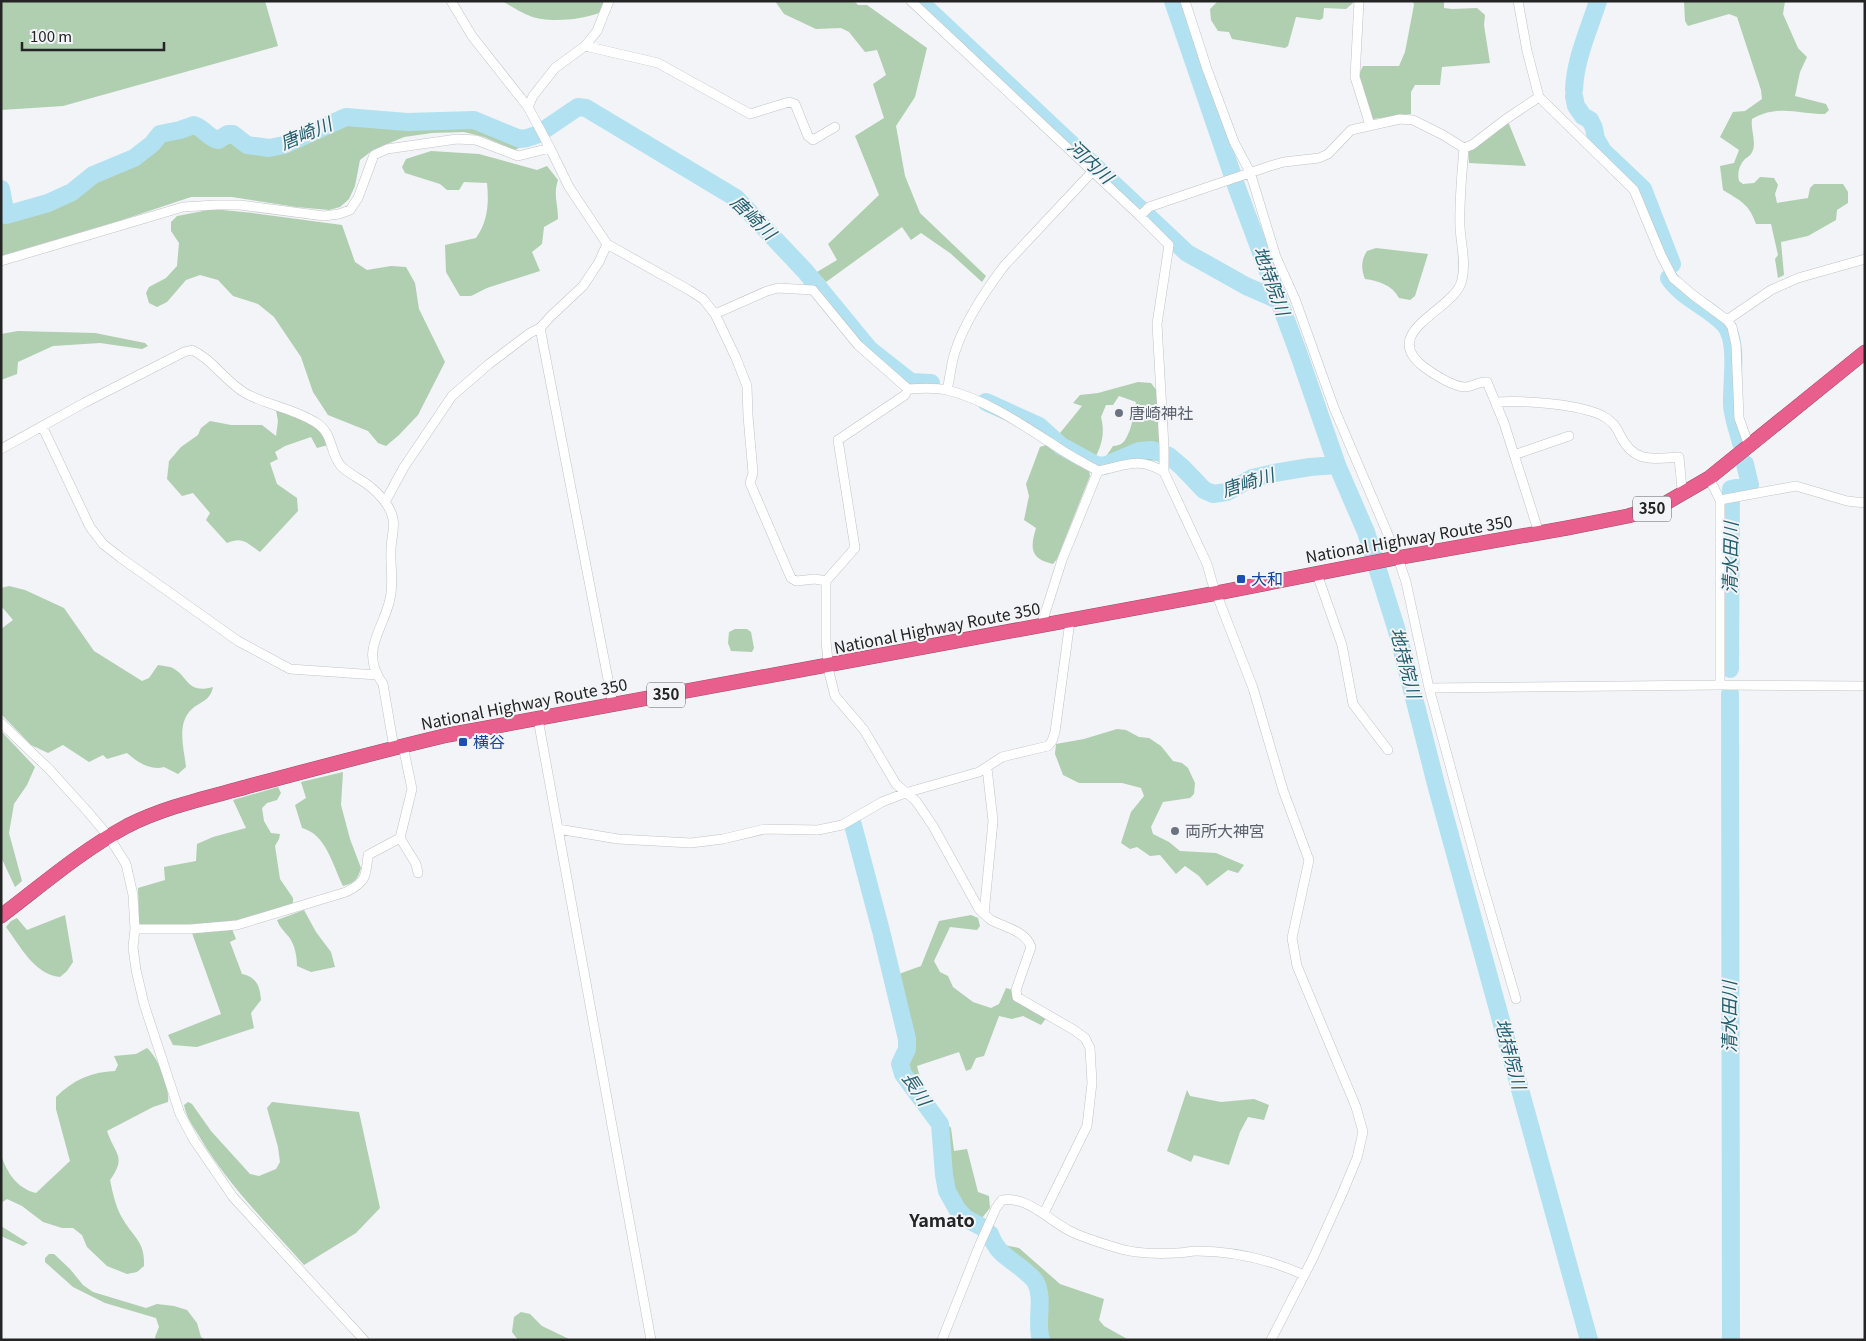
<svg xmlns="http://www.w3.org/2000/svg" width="1866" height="1341" viewBox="0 0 1866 1341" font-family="Georgia,'Noto Sans JP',serif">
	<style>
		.forest { fill: #b0ceb0 }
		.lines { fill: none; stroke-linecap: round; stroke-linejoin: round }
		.river { stroke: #b2e2f1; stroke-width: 18 }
		.minor-casing { stroke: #c1c3c5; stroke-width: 10 }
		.highway-casing { stroke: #a34a69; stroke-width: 15 }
		.minor { stroke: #fff; stroke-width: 9 }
		.highway { stroke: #e85f8e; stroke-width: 14 }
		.worship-dot { fill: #6b7280; stroke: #f2f4f7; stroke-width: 2 }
		.transit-dot { fill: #1a4fb4; stroke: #f2f4f7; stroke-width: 2 }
		.labels { text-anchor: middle; stroke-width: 4; stroke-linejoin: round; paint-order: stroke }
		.shield { fill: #f2f4f7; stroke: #626264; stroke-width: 1 }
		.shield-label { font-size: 15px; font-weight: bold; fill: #242425 }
		.worship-label { font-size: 16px; fill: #5b616d; stroke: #f2f4f7; text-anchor: start }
		.street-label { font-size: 16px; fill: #242425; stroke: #f2f4f7 }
		.transit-label { font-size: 16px; fill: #164399; stroke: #f2f4f7; text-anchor: start }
		.water-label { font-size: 18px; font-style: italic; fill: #215e6e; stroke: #f2f4f7 }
		.neighbourhood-label { font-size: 18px; font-weight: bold; fill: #242425; stroke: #f2f4f7 }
	</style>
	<rect width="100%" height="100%" fill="#f2f4f7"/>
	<path class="forest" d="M 1,1 L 265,1 L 278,46 L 63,106 L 1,110 Z
		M 502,1 L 604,1 L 599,13 C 581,20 547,23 530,16 C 520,12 511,6 502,1 Z
		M 775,1 L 854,1 L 858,5 L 867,5 L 927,48 L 915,97 L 896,126 L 905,176 L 920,213 L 986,276 L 982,282 L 950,253 L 921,233 L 911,240 L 902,227 L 826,282 L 817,272 L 837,260 L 828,244 L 879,195 L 855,136 L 884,118 L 873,84 L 886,75 L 877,50 L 865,52 L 849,32 L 841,28 L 816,29 L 784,14 Z
		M 1218,1 L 1353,1 L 1353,3 L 1346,9 L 1324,8 L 1323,18 L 1320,20 L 1296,17 L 1288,46 L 1285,48 L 1232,39 L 1229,32 L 1218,31 L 1211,20 L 1210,9 Z
		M 1413,1 L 1444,1 L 1444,8 L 1452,9 L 1477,8 L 1485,15 L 1484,25 L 1490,63 L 1442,67 L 1440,85 L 1415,85 L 1411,92 L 1411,114 L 1373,119 L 1359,74 L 1363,66 L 1399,66 L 1405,52 L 1414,5 Z
		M 1684,1 L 1785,1 L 1783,14 L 1798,48 L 1807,57 L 1800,72 L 1795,96 L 1826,104 L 1829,110 L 1825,114 C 1798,114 1778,104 1752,119 C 1750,130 1758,144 1751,154 C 1750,156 1747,157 1745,159 C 1739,165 1737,173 1739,181 L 1743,184 L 1754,183 L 1760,177 L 1774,178 L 1778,185 L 1775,194 L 1777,203 L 1808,198 L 1810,188 L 1814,184 L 1843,184 L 1848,192 L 1848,203 L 1837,210 L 1836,220 L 1808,236 L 1781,242 L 1784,275 L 1778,278 L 1775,259 L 1778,255 L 1771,224 L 1756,224 C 1749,204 1741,201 1723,190 L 1720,166 L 1734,163 L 1739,150 L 1720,137 L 1733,112 L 1745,111 L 1762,99 L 1761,90 L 1737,17 L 1729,14 L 1688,26 L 1685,21 Z
		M 348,119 L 404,124 L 471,123 L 519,141 L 522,144 L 521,147 L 515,150 L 484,137 L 464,132 L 432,133 L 404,137 L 373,150 L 360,160 L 355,186 L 349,199 L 340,207 L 329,210 L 296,207 L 232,197 L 191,197 L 122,220 L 1,256 L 1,212 L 7,217 L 45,208 L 71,195 L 90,180 L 135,160 L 153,147 L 159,140 L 169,135 L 193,128 L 200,130 L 213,142 C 220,142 224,137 232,137 C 236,140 239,145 244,146 C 285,160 311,130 348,119 Z
		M 1504,120 L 1509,124 L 1526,166 L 1469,163 L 1468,149 Z
		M 431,151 L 479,154 L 537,170 L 547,166 L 558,180 C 553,195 558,203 558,219 L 544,227 L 542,244 L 532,252 L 540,271 L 487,288 L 471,296 L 460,296 L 446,272 L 445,245 L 476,238 C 488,221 489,203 487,183 L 464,182 L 459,190 L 447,190 L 440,184 L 405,173 L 402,167 L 406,159 Z
		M 213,209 L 253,213 L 342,225 L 355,262 L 367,270 L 391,266 L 406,267 L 415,283 L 419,309 L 445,362 L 418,415 L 399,435 L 386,446 L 378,443 L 368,431 L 328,415 L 313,392 L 301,357 L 274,317 L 258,304 L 233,296 L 218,280 L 200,275 L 186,280 L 167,302 L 157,307 L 149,303 L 146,293 L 149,287 L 166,278 L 177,266 L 179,243 L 171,231 L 171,222 L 177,216 Z
		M 1376,248 L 1428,254 L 1415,296 L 1410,300 L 1399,298 C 1392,285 1379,281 1365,279 C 1361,269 1361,260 1367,251 Z
		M 18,331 L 95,333 L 145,343 L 148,346 L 142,349 L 100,343 L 53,346 L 18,362 L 17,374 L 1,380 L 1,334 Z
		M 1138,382 L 1151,383 L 1157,391 L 1160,461 L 1133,459 L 1121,454 L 1107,461 L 1107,455 L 1113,446 C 1114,446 1120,445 1121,444 C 1130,439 1135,411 1136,402 L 1119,396 L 1113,405 L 1106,405 L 1101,417 C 1105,432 1102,445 1095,458 L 1062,441 L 1060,433 L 1082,406 L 1073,403 L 1080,395 L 1098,393 Z
		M 276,410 C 299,418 318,420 328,445 L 317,448 L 311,437 L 285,446 L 275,452 L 278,459 L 270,463 L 277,484 L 297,498 L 298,511 L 260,552 C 247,543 243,536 227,543 L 206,520 L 210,513 L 193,493 L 182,496 L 167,479 L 169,461 L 181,447 L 198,435 L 201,428 L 210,421 L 231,425 L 262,425 L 276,436 L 278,421 Z
		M 1046,445 L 1089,469 L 1090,476 L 1057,559 L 1053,564 C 1030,559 1030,548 1036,528 L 1024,520 L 1029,496 L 1026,484 L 1028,479 L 1040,447 Z
		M 9,586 L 25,590 L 64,608 L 94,651 L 142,681 L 149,678 L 158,665 C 162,666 166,666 170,667 C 188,673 185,695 213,687 C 210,701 201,701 192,709 C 176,723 184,749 186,767 L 178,774 L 164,767 C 151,771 137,762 127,753 L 107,759 L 103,755 L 89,762 L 63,745 L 48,753 L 31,745 L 1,714 L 1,629 L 13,620 L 2,607 L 1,588 Z
		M 735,629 L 747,629 L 751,632 L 754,648 L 752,652 L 731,651 L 728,643 L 729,632 Z
		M 1117,729 L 1126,730 L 1139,737 L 1149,738 L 1161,746 L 1173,761 L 1182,763 L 1188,768 L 1195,783 L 1194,794 L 1190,798 L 1163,802 L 1151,827 L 1153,834 L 1169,842 L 1180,851 L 1216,853 L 1244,865 L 1238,873 L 1228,870 L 1207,886 L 1199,876 L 1185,866 L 1176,874 L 1160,855 L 1150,856 L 1137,847 L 1130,849 L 1121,843 L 1131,812 L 1144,796 L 1141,788 L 1122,783 L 1079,783 L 1063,775 L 1055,754 L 1056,744 L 1084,739 Z
		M 1,731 L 35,767 L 27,785 L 14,804 L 9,833 L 22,881 L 15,887 L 1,857 Z
		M 343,772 L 341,805 L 350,839 L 361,868 C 358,879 355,883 343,886 C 333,866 326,834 302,828 L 295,805 L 306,798 L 301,782 Z
		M 278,787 L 281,793 L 277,800 L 267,803 L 262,808 L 264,821 L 271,833 L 280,834 L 279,839 L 275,846 L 280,879 L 293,898 L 293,903 C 242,925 194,926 139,924 L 138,888 L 165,880 L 164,867 L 196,861 L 197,844 L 213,837 L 246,828 L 233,800 Z
		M 304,910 L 316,932 L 331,952 L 335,967 L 311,972 L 297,966 C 297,957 295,945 289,937 C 284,931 280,928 277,920 Z
		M 65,915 L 73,962 L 67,971 L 60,977 C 35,975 20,946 6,927 L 11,921 L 17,918 L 27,930 Z
		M 971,915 L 978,918 L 980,926 L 977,930 L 950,927 L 934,961 L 940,972 L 948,976 L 953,987 L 973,1002 L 991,1008 L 999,1004 L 1006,988 L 1013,990 L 1047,1017 L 1041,1025 L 1023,1016 L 1012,1019 L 999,1016 L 984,1056 L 976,1058 L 971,1069 L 966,1071 L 959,1052 L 917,1066 L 924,1092 L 932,1106 L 951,1128 L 954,1151 L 967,1149 L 978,1192 L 989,1196 L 990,1208 L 982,1218 L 975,1220 L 966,1215 L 959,1205 L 951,1187 L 943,1124 L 928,1106 L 905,1071 L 904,1063 L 909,1051 L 911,1037 L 896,975 L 921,966 L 939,921 Z
		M 232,929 L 236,939 L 230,942 L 242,974 C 257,977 260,987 261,1000 L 251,1013 L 254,1028 L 197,1047 L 173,1045 L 168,1035 L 221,1014 L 192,933 Z
		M 147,1048 C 158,1057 170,1087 168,1102 L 153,1107 L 107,1131 C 115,1155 127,1156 110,1180 C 113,1194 116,1209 124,1221 C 135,1239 145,1242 144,1266 L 137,1272 L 127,1274 L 107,1266 L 87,1247 L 82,1235 L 73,1228 L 62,1228 L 43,1222 L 22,1206 L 7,1199 L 1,1203 L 1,1155 C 7,1172 16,1188 36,1193 L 70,1161 L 56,1109 L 56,1097 C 73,1080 91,1072 115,1071 L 118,1065 L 114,1056 L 136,1054 Z
		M 1187,1090 L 1190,1096 L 1221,1102 L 1254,1099 L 1269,1105 L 1264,1120 L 1248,1117 L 1240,1132 L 1229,1165 L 1194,1155 L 1191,1162 L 1167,1151 Z
		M 188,1102 L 192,1104 L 211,1131 L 250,1174 L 259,1176 L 276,1169 L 280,1162 L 278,1147 L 267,1108 L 272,1102 L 359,1112 L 380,1208 L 356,1233 L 304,1265 C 267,1223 227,1184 199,1136 C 193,1126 186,1117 184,1105 Z
		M 1,1226 L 28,1243 L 23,1246 L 1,1236 Z
		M 1004,1245 L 1019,1248 L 1060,1284 L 1104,1299 L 1099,1320 L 1104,1326 L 1129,1340 L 1044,1340 C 1041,1322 1047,1286 1035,1273 C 1028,1266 1011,1257 1002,1251 Z
		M 49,1254 L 54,1254 L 70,1269 L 83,1285 L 93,1292 L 146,1308 L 157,1304 L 174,1306 L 187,1310 L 197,1323 L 201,1337 L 205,1340 L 156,1340 L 155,1337 L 159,1327 L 156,1318 L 105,1303 L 73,1287 L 45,1262 L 45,1258 Z
		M 521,1312 L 530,1314 L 542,1326 L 571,1340 L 518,1340 L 512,1332 L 514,1317 Z"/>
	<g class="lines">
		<path class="river" d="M 919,1 L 1187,253 L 1246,286 L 1278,300
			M 1173,1 L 1237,188 L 1298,352 L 1337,465 L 1366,532 L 1397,631 L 1437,788 L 1589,1340
			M 1574,90 C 1575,59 1589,30 1598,1
			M 1574,96 L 1576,106 L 1583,116 L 1590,120 L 1594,128 L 1596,139 L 1603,151 L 1643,189 L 1672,264
			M 544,130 L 578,107 L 586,108 L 736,198 L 805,271 L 869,349 L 911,382 L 931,383
			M 1,189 L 6,215 L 48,203 L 72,192 L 93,175 L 134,158 L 152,144 L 160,134 L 180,130 L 194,125 C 204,128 208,138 218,140 L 228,134 L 233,134 L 247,145 L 269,148 L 284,145 L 346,117 L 407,122 L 474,120 L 520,139 L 527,138 L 539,134
			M 1669,278 C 1683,299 1709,307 1725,325 C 1739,342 1731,384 1732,405 C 1733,418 1738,431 1741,443
			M 986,402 L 1039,426 L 1061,446 L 1096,465 L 1104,466 L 1139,451 L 1152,450 L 1169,456 L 1182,467 L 1204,490 L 1213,494 L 1227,492 L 1252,478 L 1274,473 L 1310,467 L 1337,465
			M 1730,669 L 1731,489 L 1750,485 L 1745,464
			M 1730,694 L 1731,1340
			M 853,825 L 881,931
			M 882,935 L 907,1039 L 907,1049 L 900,1064 L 903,1074 L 940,1124 L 944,1175 L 947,1191 L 957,1209 L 965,1218 L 982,1227
			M 990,1234 C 998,1256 1011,1258 1027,1273 C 1029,1275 1033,1278 1035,1281 C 1045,1298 1035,1322 1041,1340"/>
		<defs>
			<path id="minor" d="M 451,1 L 472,36 L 528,107 L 550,148 L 569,187 L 607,244 L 689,290 L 703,299 L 715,314 L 736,358 L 747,386 L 748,416 L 753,473 L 750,483 L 791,578 L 796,581 L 815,579 L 826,581
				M 911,1 L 1140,216 L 1169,245 L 1157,324 L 1164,447 L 1164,472 L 1207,564 L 1213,585 L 1253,688 L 1283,790 L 1309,860 L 1292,938 L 1297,966 L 1356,1107 L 1363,1132 L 1357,1158 L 1342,1194 L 1313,1258 L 1271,1340
				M 1185,1 L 1207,69 L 1234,142 L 1250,172 L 1276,257 L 1295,299 L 1334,408 L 1398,558 L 1406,582 L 1429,688 L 1480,876 L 1516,999
				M 1359,1 L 1355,77 L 1370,125
				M 1518,1 L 1527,51 L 1539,97 L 1634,190 L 1661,255 L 1673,278 L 1693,295 L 1727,320 L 1732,327 L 1736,345 L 1739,418 L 1749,446
				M 585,46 L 658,63 L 750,114 L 789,102 L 795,104 L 808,136 L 813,140 L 835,127
				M 528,107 L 533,96 L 555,68 L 585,46 L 597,31 L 609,1
				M 1464,148 C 1462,174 1459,201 1460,227 C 1461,245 1466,262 1462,280 C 1456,310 1377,331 1424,367 C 1433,374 1454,387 1465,387 C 1473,387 1479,381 1487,382 L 1504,423 L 1539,533
				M 1140,216 L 1149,207 L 1270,166 L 1284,162 L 1319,158 L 1328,154 L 1351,130 L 1400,119 L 1413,120 L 1443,135 L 1464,148 L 1472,145 L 1506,119 L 1539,97
				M 1,261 L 183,207 L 216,205 L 240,205 L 324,216 L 339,214 L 350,210 L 358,198 L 374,155 L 387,149 L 457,139 L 476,140 L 518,156 L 550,148
				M 715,314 L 767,291 L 778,288 L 813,290 L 858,345 L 908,389 C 921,388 934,387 947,390 C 987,400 1023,425 1057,447 C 1070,456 1084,463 1098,471 C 1125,466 1138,456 1164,472
				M 1727,320 L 1771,290 L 1798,278 L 1865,259
				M 540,328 L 613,705
				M 908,389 L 905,395 L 838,440 L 855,548 L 826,581 L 826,641 L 829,672 L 835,696 L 864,730 L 896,784 L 916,801 L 933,826 L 979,909 C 983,913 987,917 991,920 C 1004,927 1026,931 1031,947 L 1016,990 L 1017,997 L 1074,1030 L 1085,1038 L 1090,1048 L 1092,1083 L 1087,1126 L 1044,1213
				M 947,390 C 950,378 951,364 955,352 C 964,323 986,290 1004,266 L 1092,172
				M 1496,402 C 1522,400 1580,404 1603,416 C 1612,421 1616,426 1620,435 C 1634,463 1651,459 1679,457 L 1682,489 L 1685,493
				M 43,428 L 90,527 L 103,544 L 121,558 L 238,641 L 290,669 L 377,675
				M 1,449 L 84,403 L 184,352 L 192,350 C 212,359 225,381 245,393 C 266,405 293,408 315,422 C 334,433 329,452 341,466 C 350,475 363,480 372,488 C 381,496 391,507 393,519 C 395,528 391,540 391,549 C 390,566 394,582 390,599 C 383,631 359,651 383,684 L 394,748
				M 1514,455 L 1569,436
				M 1709,478 L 1720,500 L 1720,685
				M 1720,500 L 1796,486 L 1847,501 L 1865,503
				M 385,502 L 404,467 L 452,396 L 489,364 L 530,333 L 540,328 L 551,316 L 583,286 L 599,262 L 607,244
				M 1317,574 L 1342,645 L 1353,704 L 1388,750
				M 1041,626 L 1062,560 L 1098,471
				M 1429,688 L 1720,685 L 1865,686
				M 538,719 L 651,1340
				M 1,723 L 49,769 L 88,812 L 109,837 L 126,864 L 133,895 L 135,929 L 133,947 L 136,970 L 144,1004 L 180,1114 L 194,1140 L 233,1197 L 364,1340
				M 403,746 L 412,789 L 400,838 L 416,864 L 418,873
				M 558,829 L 618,839 L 691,843 L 723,839 L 765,829 L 818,830 L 842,825 L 882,802 L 905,793 L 979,772 L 1002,757 L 1048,746 L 1052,741 L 1055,732 L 1070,621
				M 984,914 L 993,821 L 987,768
				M 135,929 L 190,929 L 237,925 L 346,892 C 366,882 366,877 368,855 L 400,838
				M 942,1340 L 980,1244 L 996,1208 L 1002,1200 C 1028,1196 1048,1220 1070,1231 C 1084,1238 1101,1243 1117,1248 C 1136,1254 1158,1254 1177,1253 C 1184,1253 1190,1251 1196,1251 C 1233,1251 1271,1260 1304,1275"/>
			<path id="highway" d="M 1,916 C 42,885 81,851 127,826 C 164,807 206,798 246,787 C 313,769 380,751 448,735 L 1217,593 L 1391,559 L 1567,528 L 1628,516 L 1659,507 L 1709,478 L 1865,352"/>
		</defs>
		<use href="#minor" class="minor-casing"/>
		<use href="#highway" class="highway-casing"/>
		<use href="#minor" class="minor"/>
		<use href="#highway" class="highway"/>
	</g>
	<g class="worship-dot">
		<circle cx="1119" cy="413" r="5"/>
		<circle cx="1175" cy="831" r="5"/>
	</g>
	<g class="transit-dot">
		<rect x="1236" y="574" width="10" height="10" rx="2.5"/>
		<rect x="458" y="737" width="10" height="10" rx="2.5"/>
	</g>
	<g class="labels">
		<g class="shield">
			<rect x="1633" y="496.5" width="38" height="25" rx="4"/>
			<rect x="647" y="682.5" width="38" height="25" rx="4"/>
		</g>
		<g class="shield-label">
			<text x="1652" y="514">350</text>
			<text x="666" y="700">350</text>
		</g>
		<g class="worship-label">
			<text x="1129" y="419">唐崎神社</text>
			<text x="1185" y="837">両所大神宮</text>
		</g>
		<g class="street-label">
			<text transform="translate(1409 539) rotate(-10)" y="6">National Highway Route 350</text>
			<text transform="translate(937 628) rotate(-11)" y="6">National Highway Route 350</text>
			<text transform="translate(524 704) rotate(-11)" y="6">National Highway Route 350</text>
		</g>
		<g class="transit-label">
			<text x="1251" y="585">大和</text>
			<text x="473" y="748">横谷</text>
		</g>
		<g class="water-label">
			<text transform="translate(306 134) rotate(-23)" y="6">唐崎川</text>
			<text transform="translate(1090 162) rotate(43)" y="6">河内川</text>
			<text transform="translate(753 218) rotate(44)" y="6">唐崎川</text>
			<text transform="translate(1271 281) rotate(70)" y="6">地持院川</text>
			<text transform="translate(1248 483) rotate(-18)" y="6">唐崎川</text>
			<text transform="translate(1731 558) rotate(-89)" y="6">清水田川</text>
			<text transform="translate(1405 663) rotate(75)" y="6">地持院川</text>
			<text transform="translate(1730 1017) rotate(-90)" y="6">清水田川</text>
			<text transform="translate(1510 1054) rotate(75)" y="6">地持院川</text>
			<text transform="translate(916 1089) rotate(57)" y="6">長川</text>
		</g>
		<g class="neighbourhood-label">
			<text x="942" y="1227">Yamato</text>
		</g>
	</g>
	<rect width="1866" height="1341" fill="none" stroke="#242425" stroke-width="5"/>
	<path d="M22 42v8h142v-8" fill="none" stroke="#242425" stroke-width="2.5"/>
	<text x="30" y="42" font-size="15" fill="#242425" stroke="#f2f4f7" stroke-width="4" paint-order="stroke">100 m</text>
</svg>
